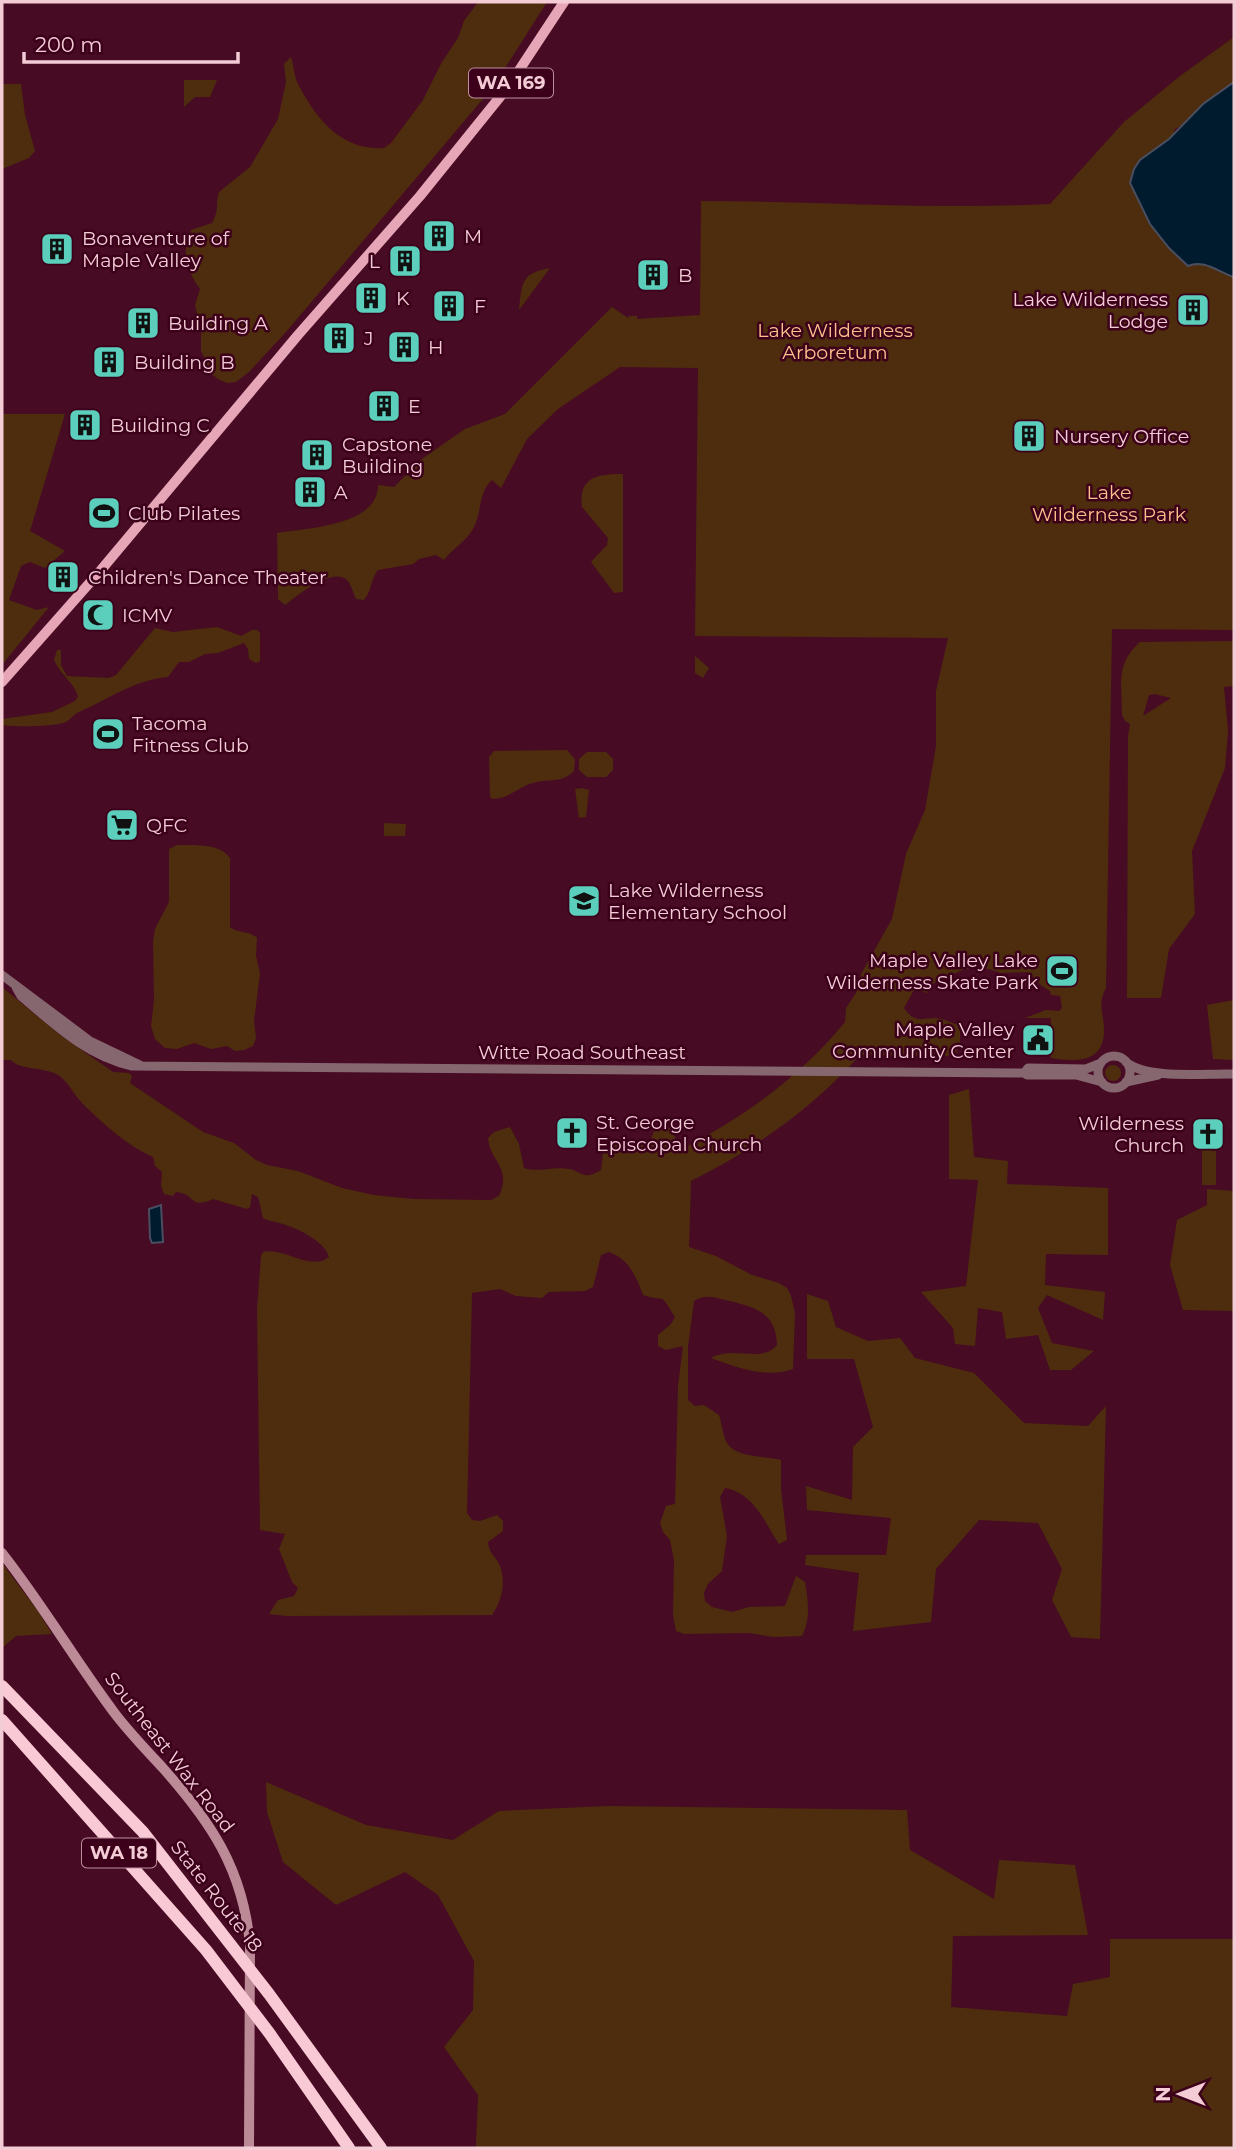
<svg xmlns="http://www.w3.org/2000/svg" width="1236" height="2150" viewBox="0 0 1236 2150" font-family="Montserrat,sans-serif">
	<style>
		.green { fill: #4d2d0d; fill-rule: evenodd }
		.water { fill: #001a2e; stroke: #494f60; stroke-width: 2 }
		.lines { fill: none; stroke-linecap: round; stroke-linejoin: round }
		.tertiary { stroke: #86676f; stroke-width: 9 }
		.secondary { stroke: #bc8a97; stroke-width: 10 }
		.primary { stroke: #e6a6b7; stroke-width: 10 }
		.motorway { stroke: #f9c9d5; stroke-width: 12 }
		.labels { text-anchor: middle; stroke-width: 5; stroke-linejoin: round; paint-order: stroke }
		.shield { fill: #3c001a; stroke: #bd8f9e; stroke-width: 2 }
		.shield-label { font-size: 18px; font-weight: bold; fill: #f4ccd6 }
		.poi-label { font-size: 19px; fill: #f4ccd6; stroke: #3c001a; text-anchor: start }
		.park-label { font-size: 19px; fill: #fdc08d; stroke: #3c001a }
		.street-label { font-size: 19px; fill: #f4ccd6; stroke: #3c001a }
	</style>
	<rect width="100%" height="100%" fill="#480b24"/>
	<path class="green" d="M 478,2 L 547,2 L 493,87 L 286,332 L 249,372 L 236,382 L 227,383 L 218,379 L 204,368 L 205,359 L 201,351 L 201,333 L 195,305 L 200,289 C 186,269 181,253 191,230 L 212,223 C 220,209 215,204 219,192 L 250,167 L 278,119 L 286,82 L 284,64 L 291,57 C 294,66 294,76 298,84 C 316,119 342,151 384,148 L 391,143 L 423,100 L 442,62 L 458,38 L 464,21 Z
		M 1234,37 L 1234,83 L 1208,103 L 1204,102 L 1188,122 L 1175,129 L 1169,147 L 1163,143 C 1148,153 1143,172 1136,187 L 1150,224 L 1169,248 L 1188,266 C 1204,260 1218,272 1234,277 L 1234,630 L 1112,629 L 1106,988 C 1097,1004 1104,1013 1104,1031 C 1104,1063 1075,1062 1051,1058 L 1051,1018 L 1025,1018 L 1046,1010 L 1059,1011 L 1062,1008 L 1060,996 L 1051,995 L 1050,991 L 1042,986 L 1028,972 L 1001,973 L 989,969 L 965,969 L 935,982 L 927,993 L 915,988 L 904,1008 C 917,1027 925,1015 942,1019 C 949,1021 953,1024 960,1025 L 960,1044 L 956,1053 L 947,1056 L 860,1055 C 813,1108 755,1149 691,1181 L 689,1247 L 716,1256 L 752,1275 L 779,1283 L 787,1288 L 791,1296 L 795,1313 L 793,1369 C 766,1379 736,1367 711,1358 C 735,1345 761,1364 777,1345 C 776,1313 757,1308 730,1301 C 717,1298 706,1293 694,1301 L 688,1347 L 688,1400 L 695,1406 L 704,1405 L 719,1415 C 722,1424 723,1436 727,1443 C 736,1458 766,1456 781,1460 L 781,1489 L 787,1540 L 779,1544 C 764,1522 755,1494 725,1488 L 720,1497 L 727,1536 L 722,1571 L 708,1584 L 704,1593 L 705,1601 L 712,1607 L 732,1612 L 749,1607 L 785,1606 L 796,1576 L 805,1582 C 808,1601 811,1618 802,1636 L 773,1637 L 749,1633 L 684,1634 L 676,1631 L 673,1615 L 674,1560 L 670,1540 L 663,1532 L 660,1523 L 666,1506 L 675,1504 L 678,1386 L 683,1346 L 666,1350 L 658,1346 L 658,1335 L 671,1324 L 675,1317 C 659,1291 668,1303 643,1295 C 636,1276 629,1259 609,1252 L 601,1255 L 593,1287 L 585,1291 L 549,1292 L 542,1298 L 516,1296 L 500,1289 L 472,1293 L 467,1513 L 472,1520 L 480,1521 L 497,1515 L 503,1521 L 503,1531 L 488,1542 C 489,1554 496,1556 500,1566 C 506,1582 502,1601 492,1615 L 287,1616 L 269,1614 L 278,1600 L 294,1596 L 298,1588 L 292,1582 L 279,1549 L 285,1534 L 260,1530 L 257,1309 L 261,1256 L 263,1252 C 285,1247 310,1272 329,1257 C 324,1240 295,1227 279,1223 C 273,1221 268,1221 263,1218 L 258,1197 L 252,1194 L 250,1207 L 247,1209 L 213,1199 C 189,1210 197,1194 176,1192 L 173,1196 L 164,1194 L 161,1186 L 162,1172 L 155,1166 L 153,1157 C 126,1145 106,1126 85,1106 C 76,1098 71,1086 61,1077 C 47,1066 20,1071 11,1060 L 2,1060 L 2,987 L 60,1035 L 106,1067 L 113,1072 L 129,1073 L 132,1076 L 130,1083 L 203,1132 L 234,1143 L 256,1160 L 267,1165 L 298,1171 L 342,1188 L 374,1195 L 413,1199 L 491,1200 L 499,1196 C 512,1167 490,1162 488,1138 L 494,1132 L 510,1127 L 519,1144 L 524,1168 C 539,1173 553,1166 569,1169 C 574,1169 580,1174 585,1175 C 591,1176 596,1173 601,1170 L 603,1153 C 619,1139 626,1143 646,1145 L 651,1139 L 654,1131 L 671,1126 L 680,1150 C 743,1118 800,1077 845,1022 L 846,1008 L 856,993 L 861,974 L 892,919 L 906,854 L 925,810 L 936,746 L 936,691 L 948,638 L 695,636 L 698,368 L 620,367 L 558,409 L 527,439 L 501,488 L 492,480 C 478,493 482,511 474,527 C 467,541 453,548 444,560 L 436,555 L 419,559 L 413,564 L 378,570 C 370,580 372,591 364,600 L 356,599 C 353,593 351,583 346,579 C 330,568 298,595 285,605 L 278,599 L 277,533 C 307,528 378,526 378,485 L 394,487 L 423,458 L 465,429 L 505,414 L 612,307 L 628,318 L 629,316 L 637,316 L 637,319 L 700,315 L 701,201 C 818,201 934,210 1050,204 L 1124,122 L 1180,76 Z
		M 184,80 L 217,80 L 210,97 L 195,97 L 184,107 Z
		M 2,84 L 21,84 L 25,115 L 35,151 L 29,158 L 2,169 Z
		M 550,268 L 519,310 C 522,283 521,273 550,268 Z
		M 2,414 L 65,414 L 30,531 L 65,551 L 45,568 L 30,562 L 21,566 L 9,600 L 37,610 L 49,607 L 2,665 Z
		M 623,474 L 623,592 L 614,593 L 591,562 L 607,545 L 608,538 L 582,507 C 578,476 599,474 623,474 Z
		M 217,627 L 241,636 L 252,630 L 257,630 L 260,633 L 260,661 L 256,663 L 249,659 L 248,649 L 244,643 L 218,653 L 205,654 L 189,662 L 179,662 L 168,677 C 134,680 109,699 79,712 C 74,714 71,719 66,722 C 54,727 14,727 2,725 L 2,719 L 52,712 L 75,701 L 78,696 C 74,683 60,674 54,660 L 57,650 L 61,650 L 61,665 L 67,676 L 109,678 L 116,675 L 155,628 L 173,632 Z
		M 1234,641 L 1234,686 L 1224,687 L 1228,731 L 1225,768 L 1192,851 L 1195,914 L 1169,949 L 1161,998 L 1127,998 L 1128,736 L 1130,724 L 1125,721 L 1122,715 C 1122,683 1115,665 1140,642 ZM 1155,694 L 1171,698 L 1143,716 L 1149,695 Z
		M 695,656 L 709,668 L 703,678 L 695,673 Z
		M 567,750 L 575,759 L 574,771 C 561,784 549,778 533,783 C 517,787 510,799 492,799 L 490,796 L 489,757 L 494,751 Z
		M 587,752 L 606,752 L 613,759 L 613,770 L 606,777 L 587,777 L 579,770 L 579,759 Z
		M 582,788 L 589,790 L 586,817 L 579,818 L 575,789 Z
		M 384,823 L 406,824 L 405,836 L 384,836 Z
		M 177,845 C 194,845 220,843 230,858 L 230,927 C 238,934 249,930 257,938 L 256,956 L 260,973 L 254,1021 L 256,1038 L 253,1046 L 244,1050 L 235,1051 L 227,1046 L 211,1049 L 194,1043 L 177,1049 L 165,1048 L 155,1039 L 151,1026 L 154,1000 L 153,941 L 155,929 L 169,902 L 169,849 Z
		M 1234,1000 L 1234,1060 L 1213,1059 L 1207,1005 Z
		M1105 1073a8 8 0 1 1 16 0a8 8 0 1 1-16 0Z
		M 969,1089 L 974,1157 L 1008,1161 L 1007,1184 L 1108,1188 L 1108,1255 L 1046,1254 L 1045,1285 L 1105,1292 L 1103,1320 L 1047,1295 L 1038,1308 L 1052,1343 L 1094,1351 L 1071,1370 L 1050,1370 L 1038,1335 L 1006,1339 L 1002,1312 L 978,1308 L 975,1346 L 955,1344 L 953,1328 L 921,1292 L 966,1286 L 978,1180 L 949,1179 L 949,1095 Z
		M 1202,1140 L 1212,1140 L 1212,1151 L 1216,1151 L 1216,1185 L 1202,1185 Z
		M 1207,1189 L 1234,1191 L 1234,1311 L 1183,1310 L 1170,1265 L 1177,1220 L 1207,1205 Z
		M 807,1294 L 828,1301 L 836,1327 L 868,1341 L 900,1338 L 915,1358 L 974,1373 L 1024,1423 L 1088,1426 L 1106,1406 L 1100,1639 L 1071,1637 L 1052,1600 L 1062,1569 L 1038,1523 L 979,1520 L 936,1569 L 931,1622 L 853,1631 L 859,1573 L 805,1565 L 806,1555 L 886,1555 L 891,1518 L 807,1510 L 806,1486 L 852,1500 L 853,1447 L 873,1427 L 854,1359 L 807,1359 Z
		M 2,1563 L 38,1611 L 52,1634 L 16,1636 L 2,1648 Z
		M 266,1782 L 366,1825 L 453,1840 L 499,1811 L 608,1806 L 907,1810 L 910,1850 L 994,1899 L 999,1860 L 1075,1865 L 1088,1935 L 953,1936 L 951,2007 L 1067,2016 L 1073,1984 L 1110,1977 L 1110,1939 L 1234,1939 L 1234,2148 L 473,2148 L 476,2146 L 478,2095 L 444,2047 L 473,2010 L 474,1961 L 438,1895 L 405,1872 L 336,1905 L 283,1862 L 267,1812 Z"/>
	<path class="water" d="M 1234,82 L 1234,277 C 1218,272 1204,259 1188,266 L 1169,248 L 1150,224 L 1130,183 L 1134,169 L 1140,160 L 1169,139 L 1203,104 Z
		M 161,1205 L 163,1242 L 152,1243 L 150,1238 L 149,1209 Z"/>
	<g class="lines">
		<path class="tertiary" d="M 2,975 L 90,1041 L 140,1065
			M 16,987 L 21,996 C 55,1025 87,1056 132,1066 L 1024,1073 L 1027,1075 L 1076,1075 L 1102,1082
			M1098 1072a16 16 0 1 1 32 0a16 16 0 1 1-32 0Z
			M 1126,1062 C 1147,1080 1207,1073 1234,1074
			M 1024,1073 L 1028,1068 L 1086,1069 L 1101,1063
			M 1126,1082 L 1158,1075"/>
		<path class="secondary" d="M 2,1553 C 43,1605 76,1662 116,1715 C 130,1733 146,1750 162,1767 C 211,1822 243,1869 250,1945 L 249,2148"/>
		<path class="primary" d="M 2,682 L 101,570 L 298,335 L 420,196 L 508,87 L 564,2"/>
		<path class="motorway" d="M 2,1686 L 143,1832 L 269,1994 L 381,2148
			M 2,1720 L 206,1950 L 270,2034 L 349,2148"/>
	</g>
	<defs>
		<symbol id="building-square" viewBox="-11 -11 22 22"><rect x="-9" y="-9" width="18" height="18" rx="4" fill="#5bcebc" stroke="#3c001a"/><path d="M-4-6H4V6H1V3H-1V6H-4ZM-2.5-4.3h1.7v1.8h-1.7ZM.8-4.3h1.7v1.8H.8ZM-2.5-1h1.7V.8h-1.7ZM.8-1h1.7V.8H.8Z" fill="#111"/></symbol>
		<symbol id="stadium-square" viewBox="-11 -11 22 22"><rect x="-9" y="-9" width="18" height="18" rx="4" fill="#5bcebc" stroke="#3c001a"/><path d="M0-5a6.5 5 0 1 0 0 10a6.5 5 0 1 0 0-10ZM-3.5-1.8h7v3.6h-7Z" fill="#111"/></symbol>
		<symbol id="mosque-square" viewBox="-11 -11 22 22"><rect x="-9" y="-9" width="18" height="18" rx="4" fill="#5bcebc" stroke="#3c001a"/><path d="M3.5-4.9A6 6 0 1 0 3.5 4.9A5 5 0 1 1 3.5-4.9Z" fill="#111"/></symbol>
		<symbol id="supermarket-square" viewBox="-11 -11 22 22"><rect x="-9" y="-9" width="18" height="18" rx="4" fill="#5bcebc" stroke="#3c001a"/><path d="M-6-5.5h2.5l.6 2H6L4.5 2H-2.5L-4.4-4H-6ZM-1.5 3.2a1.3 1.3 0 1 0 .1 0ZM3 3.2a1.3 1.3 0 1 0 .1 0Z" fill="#111"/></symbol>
		<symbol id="school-square" viewBox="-11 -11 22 22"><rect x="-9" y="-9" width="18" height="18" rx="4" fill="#5bcebc" stroke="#3c001a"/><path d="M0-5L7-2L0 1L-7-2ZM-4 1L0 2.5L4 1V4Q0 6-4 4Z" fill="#111"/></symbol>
		<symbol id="civic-square" viewBox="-11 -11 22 22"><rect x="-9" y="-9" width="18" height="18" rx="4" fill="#5bcebc" stroke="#3c001a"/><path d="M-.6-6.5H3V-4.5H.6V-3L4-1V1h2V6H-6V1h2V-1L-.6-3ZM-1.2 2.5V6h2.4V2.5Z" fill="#111"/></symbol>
		<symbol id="church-square" viewBox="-11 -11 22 22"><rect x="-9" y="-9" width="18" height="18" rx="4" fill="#5bcebc" stroke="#3c001a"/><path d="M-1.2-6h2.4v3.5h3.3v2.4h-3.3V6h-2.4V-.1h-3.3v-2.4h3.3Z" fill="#111"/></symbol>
	</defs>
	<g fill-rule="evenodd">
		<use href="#building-square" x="420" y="217" width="38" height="38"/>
		<use href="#building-square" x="38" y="230" width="38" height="38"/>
		<use href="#building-square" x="386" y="242" width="38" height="38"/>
		<use href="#building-square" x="634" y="256" width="38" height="38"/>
		<use href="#building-square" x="352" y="279" width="38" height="38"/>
		<use href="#building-square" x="430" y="287" width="38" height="38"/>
		<use href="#building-square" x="1174" y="291" width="38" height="38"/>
		<use href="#building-square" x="124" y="304" width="38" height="38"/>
		<use href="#building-square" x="320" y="319" width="38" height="38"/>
		<use href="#building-square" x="385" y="328" width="38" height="38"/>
		<use href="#building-square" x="90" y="343" width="38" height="38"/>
		<use href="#building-square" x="365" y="387" width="38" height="38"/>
		<use href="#building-square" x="66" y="406" width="38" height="38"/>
		<use href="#building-square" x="1010" y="417" width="38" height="38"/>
		<use href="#building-square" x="298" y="436" width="38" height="38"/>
		<use href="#building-square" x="291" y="473" width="38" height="38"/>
		<use href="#stadium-square" x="85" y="494" width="38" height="38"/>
		<use href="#building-square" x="44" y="558" width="38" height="38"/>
		<use href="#mosque-square" x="79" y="596" width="38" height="38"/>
		<use href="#stadium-square" x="89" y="715" width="38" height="38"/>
		<use href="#supermarket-square" x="103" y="806" width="38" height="38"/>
		<use href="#school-square" x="565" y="882" width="38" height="38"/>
		<use href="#stadium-square" x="1043" y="952" width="38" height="38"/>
		<use href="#civic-square" x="1019" y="1021" width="38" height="38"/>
		<use href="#church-square" x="553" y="1114" width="38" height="38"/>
		<use href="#church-square" x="1189" y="1115" width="38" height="38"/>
	</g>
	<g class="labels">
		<g class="shield">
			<rect x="469" y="68.5" width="84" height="29" rx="5"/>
			<rect x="82" y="1838.5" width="74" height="29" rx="5"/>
		</g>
		<g class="shield-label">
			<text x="511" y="89">WA 169</text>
			<text x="119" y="1859">WA 18</text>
		</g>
		<g class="poi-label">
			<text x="464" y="243">M</text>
			<text x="82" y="245">Bonaventure of<tspan x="82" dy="22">Maple Valley</tspan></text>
			<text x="380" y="268" text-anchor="end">L</text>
			<text x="678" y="282">B</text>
			<text x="396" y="305">K</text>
			<text x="1168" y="306" text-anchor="end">Lake Wilderness<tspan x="1168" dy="22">Lodge</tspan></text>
			<text x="474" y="313">F</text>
			<text x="168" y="330">Building A</text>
			<text x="364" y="345">J</text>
			<text x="428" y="354">H</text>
			<text x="134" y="369">Building B</text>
			<text x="408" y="413">E</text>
			<text x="110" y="432">Building C</text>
			<text x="1054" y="443">Nursery Office</text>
			<text x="342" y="451">Capstone<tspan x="342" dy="22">Building</tspan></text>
			<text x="334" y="499">A</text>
			<text x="128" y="520">Club Pilates</text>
			<text x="88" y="584">Children's Dance Theater</text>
			<text x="122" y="622">ICMV</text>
			<text x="132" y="730">Tacoma<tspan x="132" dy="22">Fitness Club</tspan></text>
			<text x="146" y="832">QFC</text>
			<text x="608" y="897">Lake Wilderness<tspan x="608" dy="22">Elementary School</tspan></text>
			<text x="1038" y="967" text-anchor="end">Maple Valley Lake<tspan x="1038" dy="22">Wilderness Skate Park</tspan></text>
			<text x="1014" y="1036" text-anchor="end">Maple Valley<tspan x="1014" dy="22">Community Center</tspan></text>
			<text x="596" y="1129">St. George<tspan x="596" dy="22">Episcopal Church</tspan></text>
			<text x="1184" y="1130" text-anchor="end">Wilderness<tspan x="1184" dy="22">Church</tspan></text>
		</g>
		<g class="park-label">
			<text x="835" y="337">Lake Wilderness<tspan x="835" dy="22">Arboretum</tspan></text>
			<text x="1109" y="499">Lake<tspan x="1109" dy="22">Wilderness Park</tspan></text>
		</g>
		<g class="street-label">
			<text x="582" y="1059">Witte Road Southeast</text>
			<text transform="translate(170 1752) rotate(52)" y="7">Southeast Wax Road</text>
			<text transform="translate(217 1896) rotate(52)" y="7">State Route 18</text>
		</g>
	</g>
	<rect width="1236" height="2150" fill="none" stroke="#f4ccd6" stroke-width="7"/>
	<g transform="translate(1180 2094) rotate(270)" stroke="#3c001a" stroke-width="5" paint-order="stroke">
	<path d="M0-5L12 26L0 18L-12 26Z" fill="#f4ccd6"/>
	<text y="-10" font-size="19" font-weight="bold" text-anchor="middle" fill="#f4ccd6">N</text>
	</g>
	<path d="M24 52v10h214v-10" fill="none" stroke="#f4ccd6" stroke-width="3.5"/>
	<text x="35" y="52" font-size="21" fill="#f4ccd6" stroke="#3c001a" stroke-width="5" paint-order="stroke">200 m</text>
</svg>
